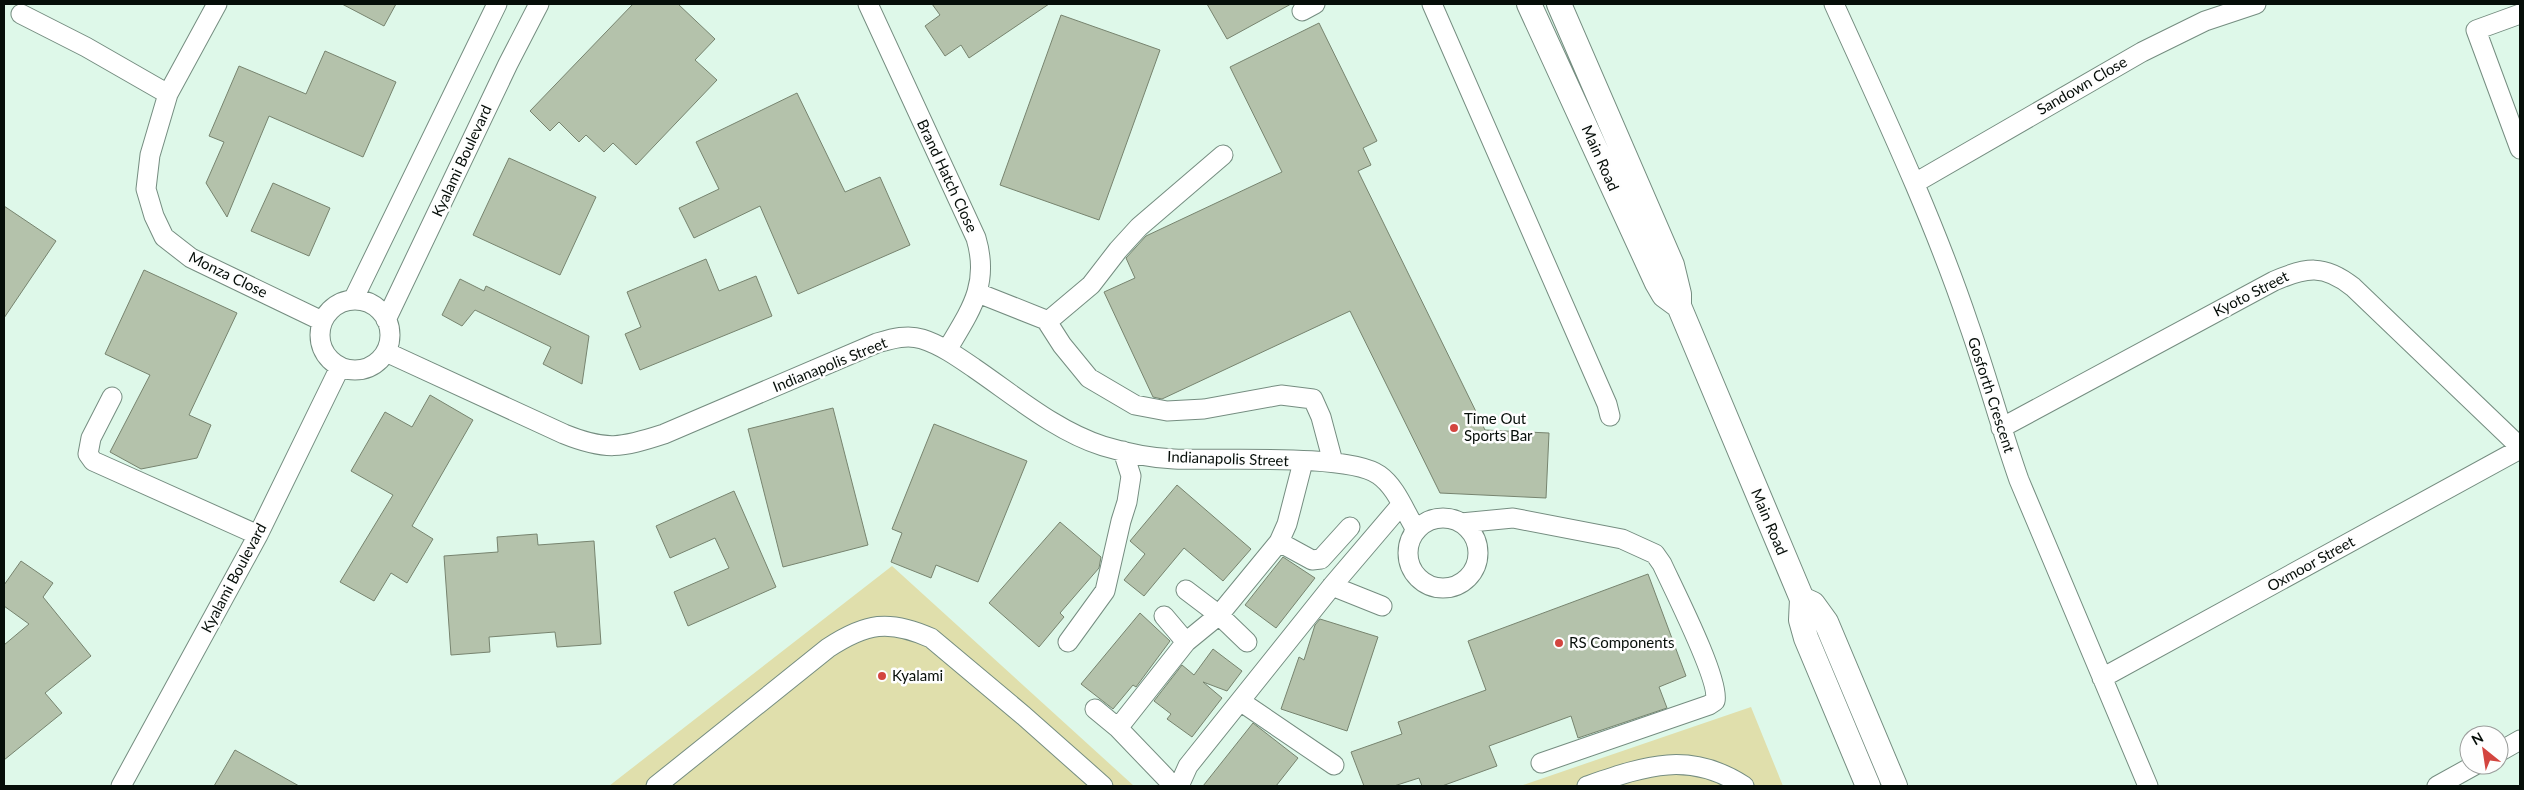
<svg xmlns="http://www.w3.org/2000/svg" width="2524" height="790" viewBox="0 0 2524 790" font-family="Lato,sans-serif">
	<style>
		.green { fill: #e0dfac }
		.building { fill: #b4c2ab; stroke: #77846f }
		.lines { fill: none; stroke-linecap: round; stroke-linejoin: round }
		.minor-casing { stroke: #758d80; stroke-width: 21 }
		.major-casing { stroke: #758d80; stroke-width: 26 }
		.minor { stroke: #fff; stroke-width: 19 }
		.major { stroke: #fff; stroke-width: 24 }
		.poi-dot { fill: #d3453f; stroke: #fefefe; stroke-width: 2 }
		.labels { text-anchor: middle; stroke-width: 5; stroke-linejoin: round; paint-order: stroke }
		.street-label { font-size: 15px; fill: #060e09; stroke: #fefefe }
		.poi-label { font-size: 15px; fill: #060e09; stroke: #fefefe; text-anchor: start }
	</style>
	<rect width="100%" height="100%" fill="#def8e9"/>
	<path class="green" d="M 892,566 L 1134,786 L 609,786 Z
		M 1751,707 L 1783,786 L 1520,786 Z"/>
	<path class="building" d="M 342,4 L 396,4 L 384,26 Z
		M 633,4 L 678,4 L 715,39 L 695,60 L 717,80 L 636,165 L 613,143 L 604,152 L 586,135 L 579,142 L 559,122 L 550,131 L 530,111 Z
		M 932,4 L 1049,4 L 969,58 L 961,45 L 945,56 L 925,26 L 940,15 Z
		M 1207,4 L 1291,4 L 1227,39 Z
		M 1061,15 L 1160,50 L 1099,220 L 1000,185 Z
		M 1319,23 L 1377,141 L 1363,148 L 1371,165 L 1358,171 L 1485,430 L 1549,433 L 1546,498 L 1440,493 L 1350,311 L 1162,399 L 1153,397 L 1104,292 L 1135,278 L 1126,258 L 1146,236 L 1282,172 L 1230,67 Z
		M 325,51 L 396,82 L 363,157 L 269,116 L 227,217 L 206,183 L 224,142 L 209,136 L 239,66 L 306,94 Z
		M 797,93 L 845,192 L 880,177 L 910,245 L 798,294 L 760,206 L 694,238 L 679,208 L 719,189 L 696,142 Z
		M 509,158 L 596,197 L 560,275 L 473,235 Z
		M 273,183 L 330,208 L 309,256 L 251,231 Z
		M 4,206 L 56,241 L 4,318 Z
		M 706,259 L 719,291 L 756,276 L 772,316 L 640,370 L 625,334 L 641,327 L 627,292 Z
		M 144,270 L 237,313 L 189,415 L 211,425 L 197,458 L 141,469 L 110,452 L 150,375 L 105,354 Z
		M 460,279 L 484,291 L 486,286 L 589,336 L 582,384 L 543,364 L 551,347 L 475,310 L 462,326 L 442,315 Z
		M 430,395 L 473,420 L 412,526 L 433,539 L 407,583 L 391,573 L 374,601 L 340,582 L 393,495 L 351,471 L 385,412 L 412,427 Z
		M 833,408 L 868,545 L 783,567 L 748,429 Z
		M 934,424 L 1027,461 L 978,582 L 936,565 L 931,578 L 891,562 L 902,533 L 892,529 Z
		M 1177,485 L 1251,549 L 1223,581 L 1184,548 L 1144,596 L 1124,580 L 1145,554 L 1130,541 Z
		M 734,491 L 776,587 L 688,626 L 674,592 L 729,568 L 715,538 L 670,558 L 656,526 Z
		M 1060,522 L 1101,557 L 1099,568 L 1060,613 L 1064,617 L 1039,647 L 989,603 Z
		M 537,534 L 538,545 L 594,541 L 601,644 L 557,647 L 555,632 L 489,637 L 490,652 L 451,655 L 444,556 L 498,552 L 497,537 Z
		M 1283,557 L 1315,578 L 1276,628 L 1245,605 Z
		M 21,561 L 53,583 L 43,597 L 91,656 L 45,693 L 62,713 L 4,760 L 4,645 L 29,624 L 4,606 L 4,585 Z
		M 1648,574 L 1686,676 L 1659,687 L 1667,708 L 1578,738 L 1571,716 L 1489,746 L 1497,766 L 1442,786 L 1422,786 L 1419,778 L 1394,786 L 1364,786 L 1351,752 L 1402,734 L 1398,722 L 1486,690 L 1468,641 Z
		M 1140,613 L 1170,641 L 1136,687 L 1133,685 L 1113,709 L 1081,684 Z
		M 1320,619 L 1378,637 L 1347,731 L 1281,709 L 1299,657 L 1304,660 L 1315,625 Z
		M 1213,649 L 1242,671 L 1227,691 L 1203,682 L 1222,698 L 1192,737 L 1167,719 L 1171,714 L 1154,701 L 1182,665 L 1194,675 Z
		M 1253,723 L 1298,758 L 1276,786 L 1203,786 Z
		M 235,750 L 299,786 L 214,786 Z"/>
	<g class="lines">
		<defs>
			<path id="minor" d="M 217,4 L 168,94 L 150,155 L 146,189 L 154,216 L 164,237 L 191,258 L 322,321
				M 868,4 L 976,238 C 990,285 970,311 947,350
				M 1432,4 L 1607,404 L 1610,416
				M 1834,4 C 1882,110 1932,215 1969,325 C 1987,376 2001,429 2019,480 L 2148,786
				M 1302,11 L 1315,4
				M 21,14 L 86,47 L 168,94
				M 2520,14 L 2476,30 L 2520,149
				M 1915,183 L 2142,52 L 2205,21 L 2256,4
				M 978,293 L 1046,320 L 1062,345 L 1089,378 L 1135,405 L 1167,411 L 1204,409 L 1281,395 L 1313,399 L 1321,417 L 1333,462
				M320 335a35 35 0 1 1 70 0a35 35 0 1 1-70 0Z
				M 353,300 L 497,4
				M 386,320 L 508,64 L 539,4
				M 1047,322 L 1091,285 L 1118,250 L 1139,227 L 1223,155
				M 386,352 L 564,434 C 606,451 621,448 664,434 L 877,343 C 891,339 907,334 922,339 C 941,345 958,357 974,368 C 1015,396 1056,431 1103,446 C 1126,453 1150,458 1174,459 C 1217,461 1349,453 1379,475 C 1396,487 1404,510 1415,528 L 1413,535
				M 112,397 L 91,438 L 88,454 L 93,461 L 258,535
				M 2001,428 L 2274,281 C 2306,267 2324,264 2353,287 L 2520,447
				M1408 553a35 35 0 1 1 70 0a35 35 0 1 1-70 0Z
				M 1461,523 L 1513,518 L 1622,539 L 1655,554 L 1662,564 C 1673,588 1721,682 1715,701 L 1709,705 L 1541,763
				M 1279,542 L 1312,560 L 1321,559 L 1350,527
				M 1332,586 L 1382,606
				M 1186,590 L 1219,615 L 1247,642
				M 1164,616 L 1186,642
				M 1068,642 L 1105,591 L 1121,521 L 1127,502 L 1131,476 L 1123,451
				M 2102,678 L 2520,449
				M 1240,701 L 1334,765
				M 1095,709 L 1118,728
				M 2499,752 L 2520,740
				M 1166,778 L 1118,728 L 1186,642 L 1219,615 L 1279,542 L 1287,524 L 1303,462
				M 121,786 L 258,535 L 340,367
				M 656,786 L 828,648 C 866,623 889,619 931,638 L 1024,716 L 1103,786
				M 1179,786 L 1188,766 L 1332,586 L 1401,505
				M 1587,786 C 1645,766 1689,750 1744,786
				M 2437,786 L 2475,765"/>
			<path id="major" d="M 1529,4 L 1657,283 L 1664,295 L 1679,306
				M 1559,4 L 1672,265 L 1679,294 L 1679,306 L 1802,599 L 1801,620 L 1806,638 L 1868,786
				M 1802,599 L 1813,604 L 1826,622 L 1895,786"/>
		</defs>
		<use href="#minor" class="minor-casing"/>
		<use href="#major" class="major-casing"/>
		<use href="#minor" class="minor"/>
		<use href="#major" class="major"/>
	</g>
	<g class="poi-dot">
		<circle cx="1454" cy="428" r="5"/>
		<circle cx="1559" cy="643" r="5"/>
		<circle cx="882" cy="676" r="5"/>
	</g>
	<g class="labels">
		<g class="street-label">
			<text transform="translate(2082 86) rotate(-30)" y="5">Sandown Close</text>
			<text transform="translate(1600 158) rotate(66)" y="5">Main Road</text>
			<text transform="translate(462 161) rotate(-65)" y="5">Kyalami Boulevard</text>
			<text transform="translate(947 176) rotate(65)" y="5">Brand Hatch Close</text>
			<text transform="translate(228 275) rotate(26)" y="5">Monza Close</text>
			<text transform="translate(2251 294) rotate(-27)" y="5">Kyoto Street</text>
			<text transform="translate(830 365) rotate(-22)" y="5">Indianapolis Street</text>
			<text transform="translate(1991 395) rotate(72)" y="5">Gosforth Crescent</text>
			<text transform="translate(1228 459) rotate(2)" y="5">Indianapolis Street</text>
			<text transform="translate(1769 522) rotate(67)" y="5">Main Road</text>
			<text transform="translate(2311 564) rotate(-29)" y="5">Oxmoor Street</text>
			<text transform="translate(234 578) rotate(-62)" y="5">Kyalami Boulevard</text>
		</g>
		<g class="poi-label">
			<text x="1464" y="424">Time Out<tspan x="1464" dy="17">Sports Bar</tspan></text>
			<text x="1569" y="648">RS Components</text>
			<text x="892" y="681">Kyalami</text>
		</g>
	</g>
	<rect width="2524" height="790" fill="none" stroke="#060e09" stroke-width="10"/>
	<g transform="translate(2484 750) rotate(330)"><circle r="24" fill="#fefefe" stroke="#9b9e9c"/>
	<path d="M0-4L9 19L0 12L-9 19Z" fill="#d3453f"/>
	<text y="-8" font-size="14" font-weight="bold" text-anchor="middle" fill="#060e09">N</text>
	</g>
</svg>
